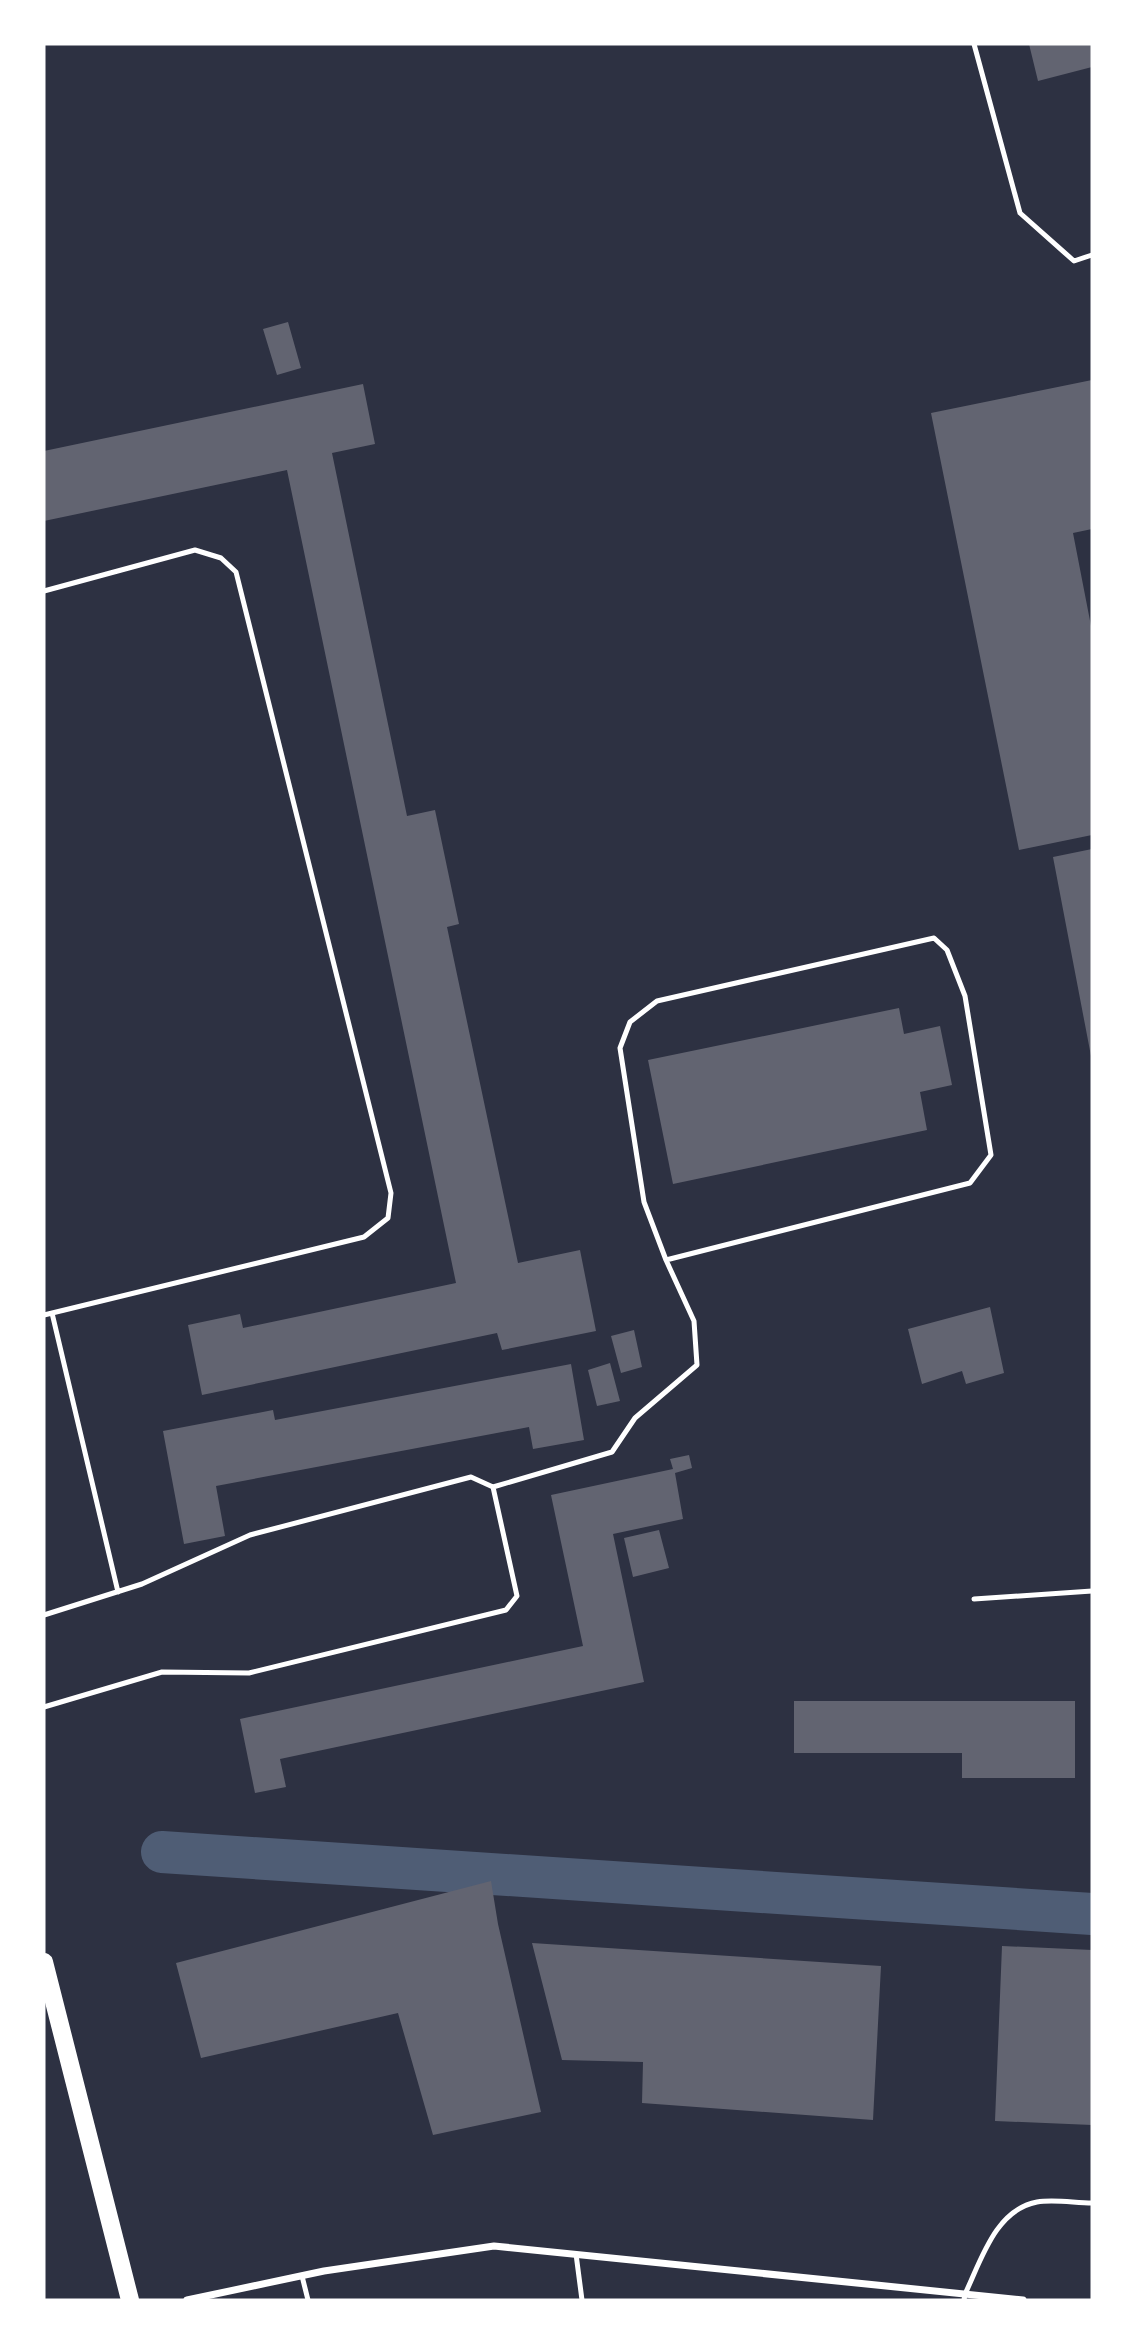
<svg xmlns="http://www.w3.org/2000/svg" width="1136" height="2344" font-family="Quicksand,sans-serif">
	<rect width="100%" height="100%" fill="#2d3142"/>
	<g fill="none" stroke-linecap="round" stroke-linejoin="round">
		<!-- canal -->
		<path stroke="#4f5d75" stroke-width="42" d="M162 1852 1092 1914"/>
	</g>
	<!-- building -->
	<path fill="#626471" d="M1029 44H1092V67L1038 81Z
		M288 322 301 368 277 375 263 329Z
		M1092 380V529L1073 533 1092 631V835L1019 850 931 413Z
		M363 384 375 444 332 453 407 816 435 810 459 924 447 927 518 1263 580 1250 596 1331 502 1350 497 1333 202 1395 188 1325 240 1314 243 1328 456 1283 287 470 44 521V451Z
		M1092 849V1056H1091L1053 857Z
		M899 1008 904 1034 940 1026 952 1085 920 1092 927 1130 673 1184 648 1060Z
		M990 1307 1004 1373 966 1384 962 1371 922 1384 908 1329Z
		M634 1330 642 1367 621 1373 611 1336Z
		M610 1363 620 1401 597 1406 588 1370Z
		M571 1364 584 1440 533 1449 529 1427 216 1486 225 1536 184 1544 163 1431 273 1410 275 1420Z
		M689 1455 692 1468 675 1473 683 1519 613 1534 644 1682 280 1759 286 1787 255 1793 240 1719 583 1646 551 1495 673 1469 670 1459Z
		M659 1530 669 1568 633 1577 624 1538Z
		M794 1701H1075V1778H962V1753H794Z
		M491 1881 498 1924 541 2112 433 2135 398 2013 201 2058 176 1963Z
		M532 1943 881 1966 873 2120 642 2103 643 2062 562 2060Z
		M1002 1946 1092 1950V2125L995 2121Z"/>
	<g fill="none" stroke-linecap="round" stroke-linejoin="round">
		<!-- service -->
		<path stroke="#fff" stroke-width="5" d="M974 44 1020 213 1074 261 1092 255
			M44 591 195 550 221 558 236 572 391 1193 388 1218 364 1237 44 1315
			M52 1313 118 1592
			M493 1487 612 1452 635 1418 697 1365 694 1321 666 1260 644 1202 620 1048 630 1022 657 1001 934 938 947 950 965 996 991 1155 970 1183 666 1260
			M974 1599 1092 1591
			M44 1615 142 1584 250 1535 471 1477 493 1487 517 1596 506 1610 249 1673 162 1672 44 1707
			M576 2254 582 2300
			M302 2276 308 2300
			M964 2300 965 2294C981 2261 995 2210 1037 2202 1054 2199 1075 2203 1092 2203"/>
		<!-- minor -->
		<path stroke="#fff" stroke-width="7" d="M187 2300 324 2271 494 2246 1023 2300"/>
		<!-- primary -->
		<path stroke="#fff" stroke-width="18" d="M44 1962 130 2300"/>
	</g>
	<!-- border -->
	<rect width="1136" height="2344" fill="none" stroke="#ffffff" stroke-width="91"/>
</svg>
